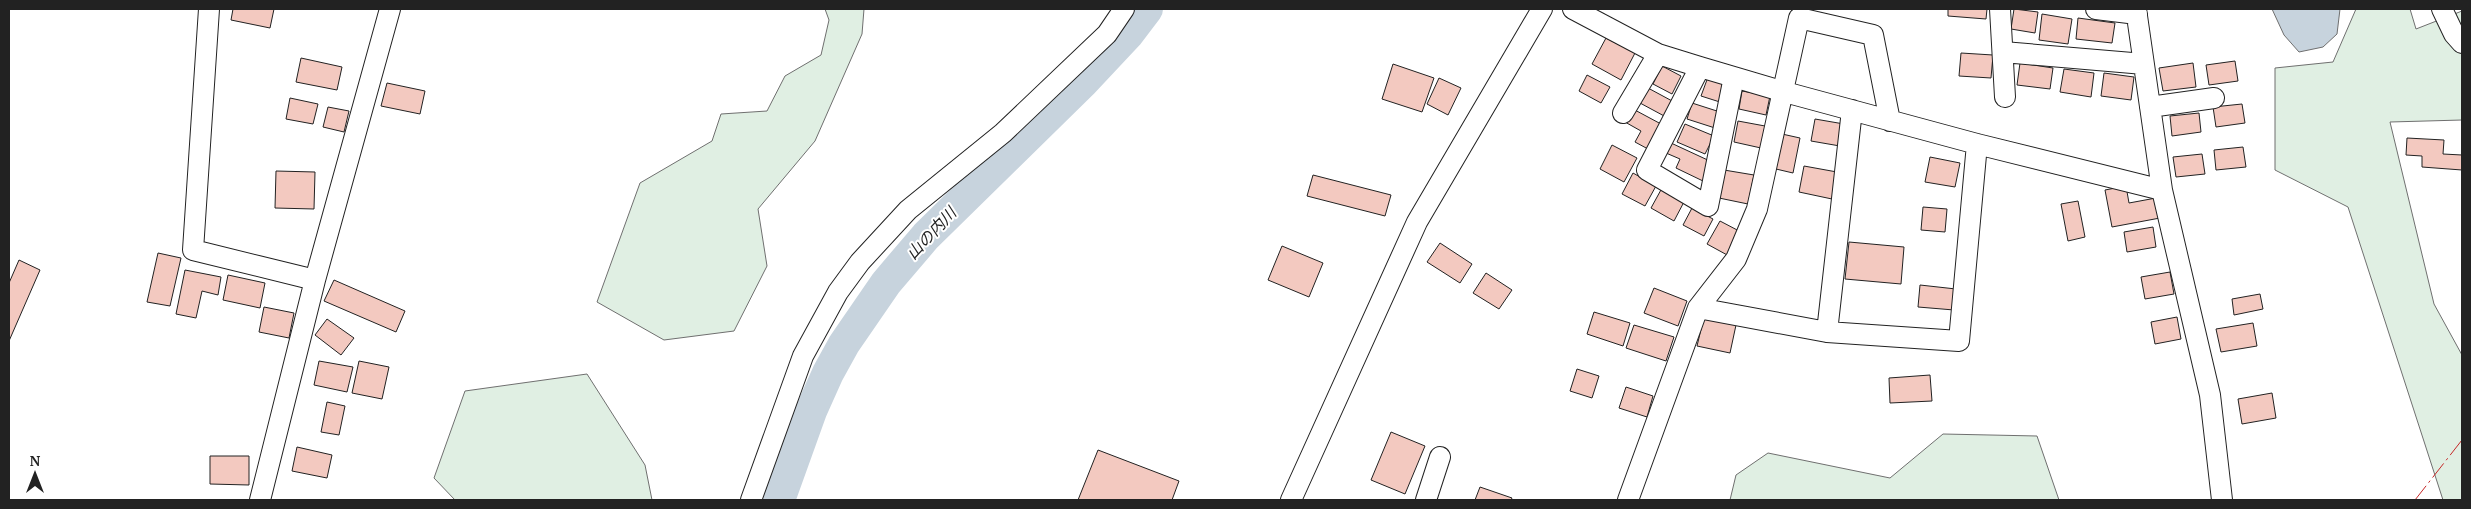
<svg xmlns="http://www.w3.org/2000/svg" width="2471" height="509" font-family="'PT Serif','Noto Sans JP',serif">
	<rect width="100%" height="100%" fill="#fff"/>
	<!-- green -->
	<path fill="#e0efe3" stroke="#6f6f6f" d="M825 9H864L862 34 815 141 758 209 767 266 734 331 664 340 597 302 640 183 712 141 721 114 767 111 785 76 821 55 829 20Z
		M2356 9H2410L2416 29 2462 11V120L2390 122 2434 304 2462 355V500H2443L2348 207 2275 170V68L2333 62Z
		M587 374 645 465 652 500H455L434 478 465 391Z
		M1943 434 2037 436 2059 500H1730L1736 475 1768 453 1890 478Z"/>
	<!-- water -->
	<path fill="#c7d3dd" stroke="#6f6f6f" d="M2272 9H2340L2337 34 2323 47 2299 52 2284 35Z"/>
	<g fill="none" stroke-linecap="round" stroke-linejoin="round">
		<!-- river -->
		<path stroke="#c7d3dd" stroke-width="32" d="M779 500 811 411 828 373 844 344 886 283 926 236 1083 82 1128 34 1147 9"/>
	</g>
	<!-- building -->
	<path fill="#f3c9c0" stroke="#222" d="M233 9H274L270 28 231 20Z
		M1948 9H1987L1986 19 1948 16Z
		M2014 9 2038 12 2035 33 2011 29Z
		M2042 14 2072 19 2068 44 2039 40Z
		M2078 18 2115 23 2112 43 2076 39Z
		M1606 38 1635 53 1621 80 1592 64Z
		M1961 53 1993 55 1991 78 1959 76Z
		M301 58 342 67 337 90 296 82Z
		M2235 61 2238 81 2209 85 2206 65Z
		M2020 63 2053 68 2050 89 2017 85Z
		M2193 63 2196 87 2163 91 2159 68Z
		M1393 64 1434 78 1422 112 1382 99Z
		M1662 66 1681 76 1672 94 1653 84Z
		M2064 69 2094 73 2091 97 2060 92Z
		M2104 73 2134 77 2131 100 2101 96Z
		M1587 75 1610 87 1601 103 1579 91Z
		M1708 77 1729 84 1723 103 1701 96Z
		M1439 78 1461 88 1448 115 1427 104Z
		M387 83 425 91 420 114 381 106Z
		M1648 88 1674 102 1666 117 1640 103Z
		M1742 91 1770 96 1766 115 1739 109Z
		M290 98 318 104 313 124 286 119Z
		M1692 103 1720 112 1715 128 1687 119Z
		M2242 104 2245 123 2216 127 2213 107Z
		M328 107 349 111 344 132 323 127Z
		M1633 109 1661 124 1648 149 1635 142 1641 131 1625 122Z
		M2199 113 2201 132 2172 136 2170 116Z
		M1815 119 1844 124 1840 146 1811 141Z
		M1738 121 1765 126 1761 148 1734 142Z
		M1685 124 1714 136 1705 154 1677 142Z
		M1782 134 1800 138 1793 173 1776 169Z
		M2407 138 2444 140 2443 154 2462 155V170L2422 167V156L2406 155Z
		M1671 143 1712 162 1703 181 1676 168 1680 159 1666 153Z
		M1612 145 1637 158 1624 182 1600 169Z
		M2243 147 2246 167 2216 170 2214 150Z
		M2202 154 2205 174 2176 177 2173 157Z
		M1930 157 1960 163 1955 187 1925 182Z
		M1804 166 1837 172 1832 199 1799 192Z
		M1724 170 1754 175 1748 204 1719 198Z
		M276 171 315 172 314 209 275 208Z
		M1633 173 1656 186 1645 206 1622 194Z
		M1313 175 1391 195 1385 216 1307 196Z
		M2126 186 2129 203 2156 198 2160 218 2112 227 2105 190Z
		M1662 188 1685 200 1674 221 1651 208Z
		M2078 201 2085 237 2068 241 2061 204Z
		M1923 207 1947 209 1945 232 1921 230Z
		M1692 208 1713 219 1704 236 1683 225Z
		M1720 221 1741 232 1729 256 1707 244Z
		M2153 227 2156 247 2127 252 2124 232Z
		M1849 242 1904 247 1901 284 1845 279Z
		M1440 243 1472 264 1460 283 1427 262Z
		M1282 246 1323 263 1309 297 1268 280Z
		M158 253 181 258 170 306 147 302Z
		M19 260 40 270 9 341V283Z
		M185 270 221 277 218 295 202 291 196 318 176 314Z
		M2170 272 2174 294 2145 299 2141 277Z
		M1486 273 1512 290 1499 309 1473 293Z
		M228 275 265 283 260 308 223 300Z
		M334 280 405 311 396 332 324 301Z
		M1920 285 1956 289 1954 310 1918 307Z
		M1654 288 1687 301 1678 326 1644 313Z
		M2260 294 2263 309 2234 315 2232 299Z
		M264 307 294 313 289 338 259 332Z
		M1594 312 1630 323 1623 346 1587 334Z
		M1704 317 1736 325 1730 353 1697 346Z
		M2177 317 2181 339 2155 344 2151 322Z
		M327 319 354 338 341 355 315 335Z
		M2253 323 2257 346 2221 352 2216 329Z
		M1634 325 1674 337 1666 361 1626 348Z
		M319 361 353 367 347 392 314 385Z
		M359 361 389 367 382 399 352 393Z
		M1577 369 1599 376 1592 398 1570 391Z
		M1930 375 1932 401 1890 403 1889 378Z
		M1626 387 1653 396 1647 417 1619 408Z
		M2272 393 2276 418 2242 424 2238 399Z
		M327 402 345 406 339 435 321 432Z
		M1391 432 1425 446 1405 494 1371 480Z
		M297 447 332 455 327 478 292 471Z
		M1098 450 1179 481 1172 500H1078Z
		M210 456H249V485L210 484Z
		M1480 487 1512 498 1511 500H1475Z"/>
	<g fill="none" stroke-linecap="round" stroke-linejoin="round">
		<defs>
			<path id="minor" d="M209 9 193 250 315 280
				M1573 9 1658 54 1700 67 1781 91 1977 144 2162 190
				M2000 9 2005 97
				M2096 9 2137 14
				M2136 9 2162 190 2210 395 2222 500
				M2442 9 2454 34 2462 43
				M2003 52 2144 64
				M1700 67 1647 170 1708 206 1734 77
				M2150 107 2214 98
				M1623 113 1658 54
				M1698 308 1827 332 1959 341 1977 144
				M1827 332 1852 110
				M260 500 315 280 390 9
				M751 500 803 356 838 292 860 262 908 210 1003 133 1107 34 1124 9
				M1291 500 1417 222 1542 9
				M1426 500 1440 457
				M1628 500 1698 308 1736 259 1757 209 1799 18 1873 35 1890 121"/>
		</defs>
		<!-- minor casing -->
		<use href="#minor" stroke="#222" stroke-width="22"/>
		<!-- minor -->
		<use href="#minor" stroke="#fff" stroke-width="20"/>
		<!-- power -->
		<path stroke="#c62828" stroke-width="1" stroke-dasharray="18 4 2.5 4" stroke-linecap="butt" d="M2415 500 2462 440"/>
	</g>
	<g text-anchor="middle" stroke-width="4" stroke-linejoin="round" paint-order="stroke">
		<!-- water labels -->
		<g font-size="16" font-style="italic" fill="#222" stroke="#fff">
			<text transform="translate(931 233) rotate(-47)" y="6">山の内川</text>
		</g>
	</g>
	<!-- border -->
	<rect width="2471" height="509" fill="none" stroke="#222222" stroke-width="20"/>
	<!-- north arrow -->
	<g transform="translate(35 474)" stroke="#ffffff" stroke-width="4" paint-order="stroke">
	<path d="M0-4L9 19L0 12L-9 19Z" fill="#222222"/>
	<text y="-8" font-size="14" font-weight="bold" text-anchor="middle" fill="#222222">N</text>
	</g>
</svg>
